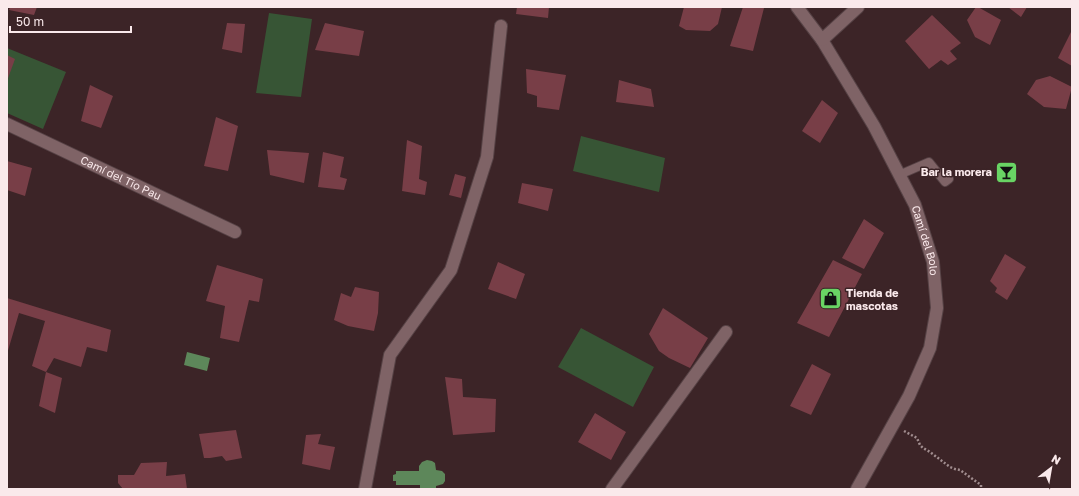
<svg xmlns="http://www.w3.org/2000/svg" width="1079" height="496" font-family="'Golos Text',sans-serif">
	<rect width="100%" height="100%" fill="#3c2427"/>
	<!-- green -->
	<path fill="#375535" d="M269 13 312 19 301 97 256 93Z
		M7 48 66 72 43 129 7 113Z
		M581 136 665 158 659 192 573 171Z
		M581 328 654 367 633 407 558 367Z"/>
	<!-- water -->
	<path fill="#5d875a" d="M187 352 210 358 207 371 184 365Z
		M427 460 432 461 435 463 436 470 442 471 445 474V481L443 484 436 486V489H420V485H396V481H393V475L396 474V471H419V466L422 462Z"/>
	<!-- building -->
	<path fill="#783e47" d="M10 7H37L34 15 9 10Z
		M517 7H549L548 18 516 14Z
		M684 7H722L718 24 710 31 686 30 679 26Z
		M743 7H759L764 8 753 51 730 46Z
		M976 7H978L1001 20 990 45 975 37 967 20Z
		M1008 7H1027L1021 17Z
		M932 15 961 43 950 51 957 59 948 65 941 60 929 69 905 41Z
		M227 23 245 24 242 53 222 49Z
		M325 23 364 31 359 56 315 50Z
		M1072 30V66L1058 58Z
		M7 55 15 59 7 81Z
		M526 69 566 75 559 110 537 107V96L527 93Z
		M1050 76 1072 87 1066 109 1044 107 1027 94 1036 80Z
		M619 80 651 89 654 107 616 102Z
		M90 85 113 96 101 128 81 121Z
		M822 100 838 113 820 143 802 131Z
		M216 117 238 126 228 171 204 166Z
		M407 140 422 146 419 179 427 182 425 195 402 191Z
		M267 150 309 153 304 183 270 175Z
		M323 152 344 157 340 177 347 179 344 190 318 187Z
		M7 161 32 168 25 196 7 190Z
		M455 174 466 177 461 198 449 195Z
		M522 183 553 189 548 211 518 203Z
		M864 219 884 233 864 269 842 258Z
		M1005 254 1026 267 1007 300 995 292 997 288 990 281Z
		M833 260 862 274 829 337 797 323Z
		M498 262 525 274 516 299 488 289Z
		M217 265 263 279 259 302 249 300 239 342 220 338 225 306 206 301Z
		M355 287 379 292 378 313 374 331 348 326 334 320 341 293 351 297Z
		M7 298 111 330 107 352 87 347 81 367 54 358 46 372 32 366 45 321 19 313 7 354Z
		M663 308 708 338 690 368 669 358 659 351 649 334Z
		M812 364 831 374 811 415 790 406Z
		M46 372 62 378 55 413 39 406Z
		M445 377 462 379 463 397 496 399 495 432 453 435Z
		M595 413 626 432 611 460 578 442Z
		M236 430 242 458 226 461 222 456 210 458H204L199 434Z
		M321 434 318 444 335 447 330 470 302 464 306 435Z
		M167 462 166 476 185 474 187 489H123L118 483V475H134L141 463Z"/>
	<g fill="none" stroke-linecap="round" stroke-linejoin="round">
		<defs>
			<path id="lane" d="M899 175 929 162 945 182 949 179"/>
			<g id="street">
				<path id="s1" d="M797 7 822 40 874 126 915 205 933 262 937 308 930 348 909 396 857 489"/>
				<path d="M822 40 858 7"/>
				<path id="s2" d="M7 124 235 232"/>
				<path d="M365 489 390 355 451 270 487 157 501 26"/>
				<path d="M612 489 726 332"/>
			</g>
		</defs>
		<!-- lane casing -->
		<use href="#lane" stroke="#564245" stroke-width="10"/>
		<!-- street casing -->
		<use href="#street" stroke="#564245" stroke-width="14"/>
		<!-- path -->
		<path stroke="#a18d8f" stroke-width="2.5" stroke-dasharray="2 2" stroke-linecap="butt" d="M904 431 917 438 920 445 923 448 930 452 950 467 955 469 960 470 981 485V489"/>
		<!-- lane -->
		<use href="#lane" stroke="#7f6366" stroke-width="8"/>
		<!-- street -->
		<use href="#street" stroke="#7f6366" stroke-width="12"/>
	</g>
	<!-- icons -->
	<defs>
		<symbol id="bar-square" viewBox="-11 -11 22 22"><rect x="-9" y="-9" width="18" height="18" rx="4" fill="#69d464" stroke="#3c2427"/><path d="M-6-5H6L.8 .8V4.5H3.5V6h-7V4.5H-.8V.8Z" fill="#111"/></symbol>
		<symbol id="shop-square" viewBox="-11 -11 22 22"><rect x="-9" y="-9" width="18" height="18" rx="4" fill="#69d464" stroke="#3c2427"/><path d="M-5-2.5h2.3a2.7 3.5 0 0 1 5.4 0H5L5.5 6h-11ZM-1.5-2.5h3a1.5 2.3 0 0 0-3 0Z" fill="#111"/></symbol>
	</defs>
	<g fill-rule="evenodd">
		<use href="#bar-square" x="994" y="160" width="25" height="25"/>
		<use href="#shop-square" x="818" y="286" width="25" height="25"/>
	</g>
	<g text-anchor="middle" stroke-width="3" stroke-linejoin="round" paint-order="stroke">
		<!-- poi labels -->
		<g font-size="11" font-weight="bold" fill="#fae9eb" stroke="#3c2427" text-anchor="end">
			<text x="992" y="176">Bar la morera</text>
			<text x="846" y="297" text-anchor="start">Tienda de<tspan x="846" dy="13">mascotas</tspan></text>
		</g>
		<!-- street labels -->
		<g font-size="11" fill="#fae9eb" stroke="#3c2427">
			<text dy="4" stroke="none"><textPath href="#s2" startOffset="126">Camí del Tio Pau</textPath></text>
			<text dy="4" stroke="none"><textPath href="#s1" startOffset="268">Camí del Bolo</textPath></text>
		</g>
	</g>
	<!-- border -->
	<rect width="1079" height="496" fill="none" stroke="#fae9eb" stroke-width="16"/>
	<!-- north arrow -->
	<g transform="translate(1051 468) rotate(31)" stroke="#3c2427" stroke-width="3" paint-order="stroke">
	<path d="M0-3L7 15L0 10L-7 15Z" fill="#fae9eb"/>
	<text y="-6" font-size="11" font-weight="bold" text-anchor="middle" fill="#fae9eb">N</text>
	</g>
	<!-- scale -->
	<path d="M10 26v6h121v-6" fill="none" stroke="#fae9eb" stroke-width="2"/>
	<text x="16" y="26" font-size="12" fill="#fae9eb" stroke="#3c2427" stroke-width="3" paint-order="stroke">50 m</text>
</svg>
